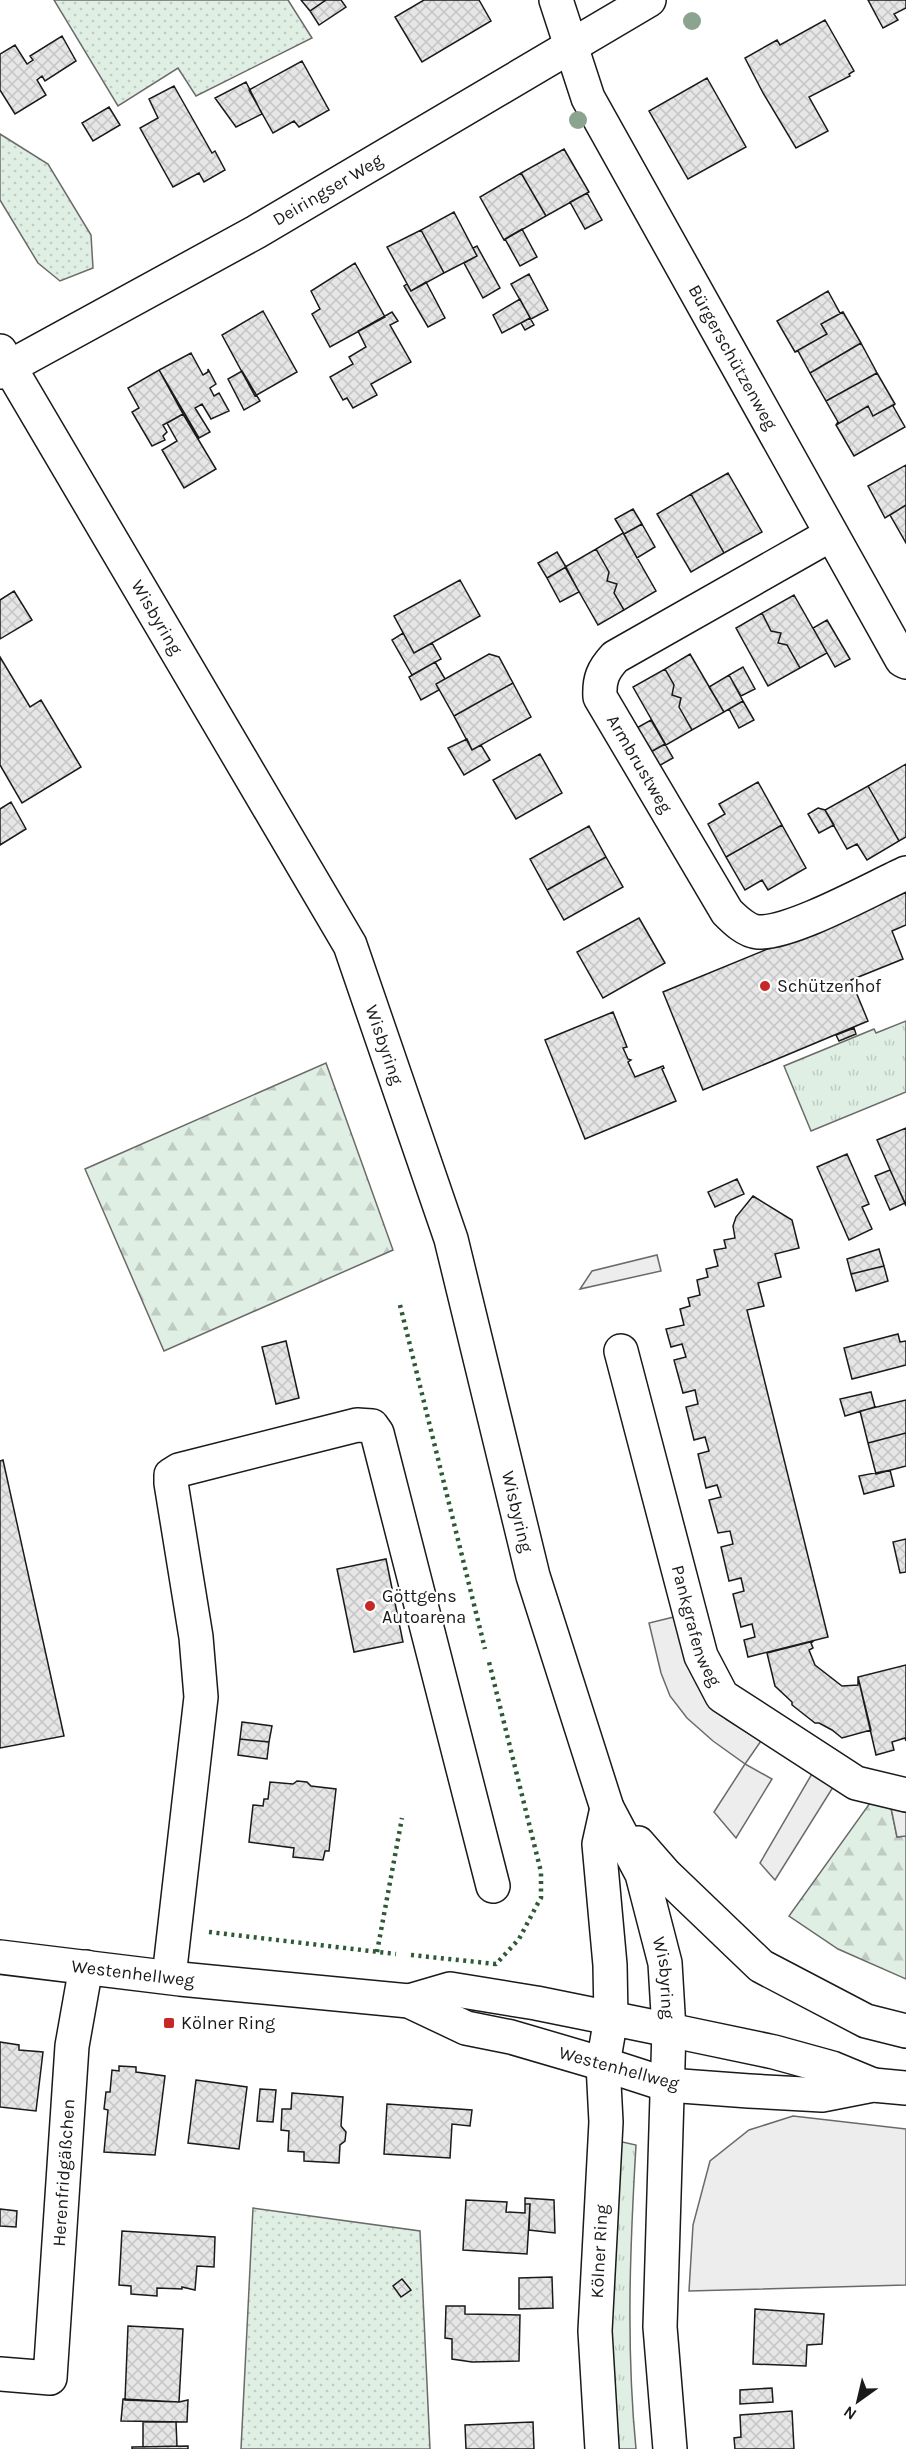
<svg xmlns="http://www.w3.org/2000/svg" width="906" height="2449" font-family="Karla,sans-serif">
	<defs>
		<pattern id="grass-tufts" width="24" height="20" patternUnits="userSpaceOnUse" patternTransform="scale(1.5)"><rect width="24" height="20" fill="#e0efe3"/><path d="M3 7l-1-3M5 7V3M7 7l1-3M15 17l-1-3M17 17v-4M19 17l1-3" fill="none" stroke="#c0ccc2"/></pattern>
		<pattern id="forest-firs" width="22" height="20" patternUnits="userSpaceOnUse" patternTransform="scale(1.5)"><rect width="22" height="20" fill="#e0efe3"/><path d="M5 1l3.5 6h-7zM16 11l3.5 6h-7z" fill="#c0ccc2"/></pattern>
		<pattern id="park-dots" width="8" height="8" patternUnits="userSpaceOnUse" patternTransform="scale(1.5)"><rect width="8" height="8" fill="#e0efe3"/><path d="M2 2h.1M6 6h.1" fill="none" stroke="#c0ccc2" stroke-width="1.8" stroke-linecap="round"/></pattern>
		<pattern id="building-cross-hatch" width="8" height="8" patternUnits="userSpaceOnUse" patternTransform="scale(1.5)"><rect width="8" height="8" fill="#e6e6e6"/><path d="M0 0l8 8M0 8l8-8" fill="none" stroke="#c5c5c5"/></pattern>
	</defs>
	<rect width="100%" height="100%" fill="#fff"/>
	<!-- grass -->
	<path fill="url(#grass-tufts)" stroke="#6a6a6a" stroke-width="1.5" d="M906 1021V1092L811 1131 784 1066 874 1029 876 1033Z
		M618 2141 636 2145C630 2247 626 2347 636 2449H614L611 2338Z"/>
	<!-- forest -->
	<path fill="url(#forest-firs)" stroke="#6a6a6a" stroke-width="1.5" d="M326 1063 393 1250 164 1351 85 1169Z
		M870 1803 891 1808 897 1837 906 1836V1979L838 1949 789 1916Z"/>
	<!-- park -->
	<path fill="url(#park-dots)" stroke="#6a6a6a" stroke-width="1.5" d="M54 0H288L312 38 196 96 178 68 118 106Z
		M0 134 48 164 91 235 93 268 60 281 38 263 0 200Z
		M253 2208 420 2231 430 2449H241Z"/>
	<!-- parking -->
	<path fill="#ededed" stroke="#6a6a6a" stroke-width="1.5" d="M657 1255 661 1271 580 1289 592 1271Z
		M678 1616 696 1683 708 1703 727 1720 761 1741 745 1764 772 1779 736 1838 714 1812 745 1764 713 1741 687 1718 670 1696 661 1673 649 1623Z
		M813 1772 835 1784 775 1880 760 1863Z
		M891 1808 906 1810V1836L897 1837Z
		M793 2116 906 2129V2285L689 2291 693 2225 710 2161 749 2130Z"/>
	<!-- building -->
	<path fill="url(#building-cross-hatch)" stroke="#1a1a1a" stroke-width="1.5" d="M301 0H326L310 11Z
		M326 0H341L346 7 319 25 310 11Z
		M424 0H479L491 21 422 62 395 17Z
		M868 0H906V8L894 14 898 20 883 28Z
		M825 20 854 71 849 74 850 76 809 97 828 131 796 148 763 93 745 58 777 40 780 45Z
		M62 36 76 61 45 81 42 76 37 80 46 95 15 114 0 90V54L15 45 27 64 33 60 30 56Z
		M302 61 329 110 299 127 294 121 273 133 249 90Z
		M707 78 746 147 688 179 649 111Z
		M246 82 262 114 236 127 215 98Z
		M174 86 212 153 215 151 225 170 204 182 199 173 173 187 140 128 158 118 149 99Z
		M109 107 120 125 93 141 82 123Z
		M564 149 589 192 546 216 521 173Z
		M521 173 546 216 504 240 480 197Z
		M587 193 602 220 585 229 570 202Z
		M454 212 477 256 444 273 421 230Z
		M522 229 537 257 520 266 505 239Z
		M421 230 444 273 411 291 387 247Z
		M477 246 500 288 483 298 464 263 477 256 473 248Z
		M355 263 385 317 330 347 312 314 320 309 311 291Z
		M529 274 548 310 531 319 511 284Z
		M426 282 445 318 428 327 404 286 407 284 411 291Z
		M828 291 840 313 843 312 821 324 827 334 795 352 777 321Z
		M520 299 530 318 502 333 493 315Z
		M263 311 297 372 255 396 222 335Z
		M392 312 398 321 390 325 411 362 371 384 377 395 353 408 347 398 343 400 330 377 353 364 349 357 366 347 358 331Z
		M843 312 861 343 810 373 798 351 795 352 827 334 821 324Z
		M530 318 534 325 525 330 521 323Z
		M861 343 877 373 826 401 810 373Z
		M191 353 203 375 208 372V369L216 384 210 388 214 396 219 393 229 411 211 419 202 404 195 408 210 432 199 438 159 370Z
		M159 370 183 414 163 425 167 432 163 436 165 440 152 446 132 412 139 408 128 388Z
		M242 371 260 401 244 410 228 379Z
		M877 373 895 404 873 416 868 406 836 425 838 422 826 401Z
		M895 404 893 406 905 427 854 456 836 425 868 406 873 416Z
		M183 414 216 469 184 488 162 450 177 441 167 423Z
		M906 465V505L885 518 868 486Z
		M728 473 762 532 724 553 691 494Z
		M691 494 724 553 691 572 657 514Z
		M906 505V543L890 515Z
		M633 509 642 524 624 534 615 519Z
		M642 524 655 547 637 558 624 534Z
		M623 533 656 591 624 610 614 593 617 584 607 581 609 572 596 549Z
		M596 549 609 572 607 581 617 584 614 593 624 610 598 625 565 567Z
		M557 552 566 567 547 578 538 563Z
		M566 567 579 592 560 602 547 578Z
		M460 580 480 616 414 653 394 616Z
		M14 591 32 620 0 639V600Z
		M794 595 827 653 800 668 787 645 778 643 781 633 771 631 762 613Z
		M762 613 771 631 781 633 778 643 787 645 800 668 768 686 736 628Z
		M827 620 850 659 835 667 813 628Z
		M403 633 414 653 432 643 441 659 412 675 392 640Z
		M489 654 499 657 513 683 454 716 436 684Z
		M690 654 724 712 692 730 679 707 681 698 672 695 674 685 665 669Z
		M0 657 30 707 41 700 81 767 22 803 0 765Z
		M435 662 445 679 436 684 439 690 421 700 409 677Z
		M743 667 755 689 741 696 729 675Z
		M665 669 674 685 672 695 681 698 679 707 692 730 666 745 633 687Z
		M729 675 743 701 724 712 709 687Z
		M513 683 531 717 472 750 454 716Z
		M743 701 754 720 739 728 729 709Z
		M651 720 665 744 647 754 633 730Z
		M467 739 472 750 481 745 490 760 464 775 448 748Z
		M665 744 673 758 655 768 647 754Z
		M540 754 562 793 516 819 493 780Z
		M906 764V837L899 841 868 786Z
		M758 782 782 825 726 857 708 824 725 814 719 804Z
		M868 786 899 841 867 860 857 844 847 849 825 810Z
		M11 802 26 829 0 845V809Z
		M818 808 825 810 834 825 819 833 808 814Z
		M782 825 806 868 768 890 762 880 745 890 726 857Z
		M589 826 606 857 547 890 530 859Z
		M606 857 623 887 564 920 547 890Z
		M906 892V925L892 931 903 959 851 980 868 1021 703 1090 663 992Z
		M639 918 665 963 603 998 577 952Z
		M613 1012 627 1047 623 1048 628 1059 631 1060 628 1062 635 1077 663 1066 664 1068 662 1069 676 1101 585 1139 545 1040Z
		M854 1028 856 1034 839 1041 836 1035Z
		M906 1128V1206L877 1140Z
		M847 1154 869 1204 862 1207 872 1229 849 1240 817 1167Z
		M890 1170 905 1203 890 1210 875 1176Z
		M737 1179 744 1194 715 1207 708 1192Z
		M753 1196 792 1220 799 1248 775 1254 781 1277 758 1283 764 1306 747 1310 828 1637 748 1657 744 1640 755 1637 752 1624 741 1627 733 1594 744 1591 741 1578 729 1581 721 1547 733 1544 730 1531 718 1533 709 1500 721 1497 717 1485 706 1488 698 1454 709 1451 705 1437 694 1440 686 1407 698 1404 695 1390 683 1393 674 1360 686 1357 682 1344 671 1347 666 1329 684 1325 680 1309 690 1306 688 1298 700 1295 697 1280 708 1277 706 1269 718 1266 714 1250 726 1248 724 1240 735 1238 733 1226 736 1217Z
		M879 1249 884 1266 851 1274 847 1259Z
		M884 1266 888 1281 856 1291 851 1274Z
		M898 1334 900 1342 906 1341V1365L852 1379 844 1348Z
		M286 1341 299 1398 276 1404 262 1347Z
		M871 1392 875 1407 845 1416 840 1399Z
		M906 1400V1433L868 1443 860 1411Z
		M906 1433V1466L876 1474 868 1443Z
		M3 1460 64 1736 0 1748V1461Z
		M890 1470 894 1486 864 1494 859 1476Z
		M906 1539V1572L900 1573 893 1542Z
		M386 1559 403 1642 354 1652 337 1569Z
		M814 1641 811 1643 813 1648 809 1650 815 1665 842 1686 858 1685V1677L871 1730 842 1738 832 1730 819 1723H815L792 1705V1702L775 1686 767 1653Z
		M906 1665V1741L905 1738 892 1742 894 1750 876 1755 858 1677Z
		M242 1722 272 1726 269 1742 240 1739Z
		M240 1739 269 1742 267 1759 238 1755Z
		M297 1781 307 1782 311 1786 336 1789 329 1851H325L323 1860 293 1857 294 1848 249 1842 253 1805 263 1806 264 1799H268L270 1782 293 1784Z
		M0 2042 19 2045V2050L43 2052 36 2111 0 2107Z
		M119 2066 136 2067V2072L165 2076 155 2155 104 2152 108 2110 104 2109 106 2092H110L112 2070 119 2071Z
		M196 2080 247 2087 239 2149 188 2143Z
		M260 2089 276 2090 273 2122 257 2121Z
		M292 2093 343 2097 341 2126 346 2132 345 2141 340 2145 339 2163 304 2161V2152L288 2151 289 2131 281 2130 282 2109H291Z
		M387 2104 472 2110 470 2126 452 2124 450 2158 384 2154Z
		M525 2198 554 2200 555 2233 529 2230 530 2204H525Z
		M466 2200 507 2202 506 2212 525 2213V2204H530L527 2254 463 2250Z
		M0 2209 17 2211 16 2227 0 2226Z
		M122 2231 215 2237 214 2267 197 2266 195 2290 182 2287V2289L157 2288V2296L131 2294V2286L119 2285Z
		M552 2277 553 2308 519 2309V2278Z
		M402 2279 411 2290 401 2297 393 2286Z
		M446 2306H465V2314L520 2315 519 2361 472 2362 452 2359V2339L445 2338Z
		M755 2309 824 2314 822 2344 807 2345 806 2366 753 2364Z
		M128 2326 183 2329 179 2402 125 2400Z
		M772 2388 773 2402 740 2404V2390Z
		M123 2399 179 2402 188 2400 187 2422 121 2421Z
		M792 2411 794 2449H735L734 2438 741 2437 740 2415Z
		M143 2422H176L177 2446 143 2447Z
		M533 2422 534 2449H466L465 2425Z
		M188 2446V2449H132V2447Z"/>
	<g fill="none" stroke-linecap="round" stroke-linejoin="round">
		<defs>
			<g id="minor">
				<path id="s1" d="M556 0 588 98 902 660 906 662"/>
				<path id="s2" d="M0 372 256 232 649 0"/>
				<path id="s3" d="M830 535 615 657C603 670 599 679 600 697L727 912C735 920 746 931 758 932 791 934 873 888 906 873"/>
				<path id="s4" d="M621 1351 701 1656 722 1696 856 1783 906 1795"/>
				<path id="s5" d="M0 1957 180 1979 409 2001 466 2028 511 2037 603 2064"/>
				<path d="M169 1977 201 1697 196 1637 171 1483V1475L179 1470 357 1425 372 1426 377 1433 493 1886"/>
				<path d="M409 2001 450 1989 536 2003 669 2030"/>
				<path id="s6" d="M0 2374 50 2378 72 2046 86 1967"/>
			</g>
			<g id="major">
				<path id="s7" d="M0 351 350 945 451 1239 533 1576 607 1808 642 1874 665 1963 669 2030 660 2327 670 2449"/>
				<path d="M638 1843 666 1875 761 1966 866 2021 906 2031"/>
				<path d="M669 2030 774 2052 832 2068 873 2085"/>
				<path d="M603 2064 668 2085 749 2091 822 2095 873 2085 906 2088"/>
				<path id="s8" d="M602 2449 595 2331 606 2122 603 2064 611 2018 610 1965 599 1844 607 1808"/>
			</g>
		</defs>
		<!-- minor casing -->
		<use href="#minor" stroke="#1a1a1a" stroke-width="36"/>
		<!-- major casing -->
		<use href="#major" stroke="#1a1a1a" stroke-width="36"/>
		<!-- minor -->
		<use href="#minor" stroke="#fff" stroke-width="33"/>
		<!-- major -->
		<use href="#major" stroke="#fff" stroke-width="33"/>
		<!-- hedge -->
		<path stroke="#2b5a34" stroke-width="4.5" stroke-dasharray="3 4.5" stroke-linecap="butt" d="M400 1305 485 1649
			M209 1932 396 1954
			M377 1952 402 1818
			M411 1955 496 1964 519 1939 538 1903 541 1898V1872L488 1658"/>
	</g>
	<!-- trees -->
	<g fill="#8aa48f">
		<circle cx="692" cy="21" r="9"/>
		<circle cx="578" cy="120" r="9"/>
	</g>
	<!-- markers -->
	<g fill="#c62828" stroke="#fff" stroke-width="2">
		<circle cx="765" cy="986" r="6"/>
		<circle cx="370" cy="1606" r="6"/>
		<rect x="163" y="2017" width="12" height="12" rx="3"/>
	</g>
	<g text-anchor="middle" stroke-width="4.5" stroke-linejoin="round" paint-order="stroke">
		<!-- street labels -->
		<g font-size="18" fill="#1a1a1a" stroke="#fff">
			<text dy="6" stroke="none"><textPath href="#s2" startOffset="375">Deiringser Weg</textPath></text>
			<text dy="6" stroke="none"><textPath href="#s1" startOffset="400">Bürgerschützenweg</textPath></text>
			<text dy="6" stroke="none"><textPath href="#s7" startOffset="309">Wisbyring</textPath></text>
			<text dy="6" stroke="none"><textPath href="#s3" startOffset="369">Armbrustweg</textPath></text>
			<text dy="6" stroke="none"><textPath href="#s7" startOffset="795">Wisbyring</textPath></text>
			<text dy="6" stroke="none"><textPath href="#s7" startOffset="1281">Wisbyring</textPath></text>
			<text dy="6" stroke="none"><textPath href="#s4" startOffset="285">Pankgrafenweg</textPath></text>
			<text dy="6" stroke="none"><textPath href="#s5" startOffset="134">Westenhellweg</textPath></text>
			<text dy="6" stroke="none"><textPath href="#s7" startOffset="1772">Wisbyring</textPath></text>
			<text transform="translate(619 2068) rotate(15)" y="6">Westenhellweg</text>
			<text dy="6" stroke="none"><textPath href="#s6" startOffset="256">Herenfridgäßchen</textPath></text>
			<text dy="6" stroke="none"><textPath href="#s8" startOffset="198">Kölner Ring</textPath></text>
		</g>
		<!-- poi labels -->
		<g font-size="18" fill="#1a1a1a" stroke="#fff" text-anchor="start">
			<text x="777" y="992">Schützenhof</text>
			<text x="382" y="1602">Göttgens<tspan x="382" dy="21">Autoarena</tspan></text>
			<text x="181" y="2029">Kölner Ring</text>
		</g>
	</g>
	<!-- north arrow -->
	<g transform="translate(858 2401) rotate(214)" stroke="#ffffff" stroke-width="4.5" paint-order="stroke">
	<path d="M0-4.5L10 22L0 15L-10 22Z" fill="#1a1a1a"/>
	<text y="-9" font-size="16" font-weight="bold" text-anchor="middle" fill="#1a1a1a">N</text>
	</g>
</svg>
